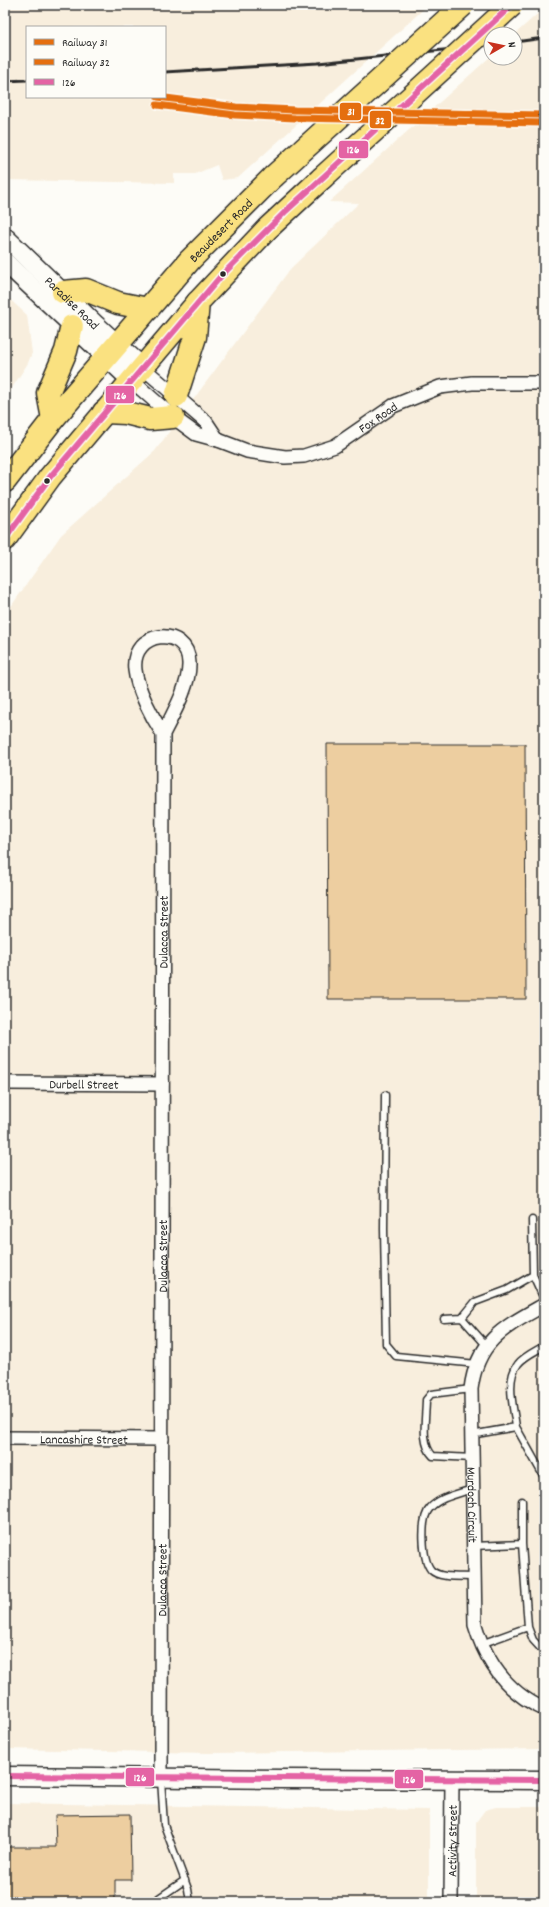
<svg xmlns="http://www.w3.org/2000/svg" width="549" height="1907" font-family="Dekko,sans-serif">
	<rect width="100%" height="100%" fill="#fdfcf7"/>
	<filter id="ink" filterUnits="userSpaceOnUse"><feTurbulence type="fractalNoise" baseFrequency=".025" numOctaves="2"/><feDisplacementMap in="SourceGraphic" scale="8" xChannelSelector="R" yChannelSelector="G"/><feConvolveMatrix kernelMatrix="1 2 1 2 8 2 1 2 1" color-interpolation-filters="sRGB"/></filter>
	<g filter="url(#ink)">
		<!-- built -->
		<path fill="#f8eedd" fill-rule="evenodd" d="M5 5H428L238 178 222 180 217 165 195 174H174V183L5 180ZM27 27H165V97H27Z
			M544 8V1749L209 1753 5 1749V615L61 535 155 451 291 268 359 203 329 202 491 56V58H515V34Z
			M5 295 27 315 32 353 28 363 5 399Z
			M5 1803 429 1810V1902H5Z
			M496 1807H544V1902H476V1822L485 1810Z"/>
		<!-- building -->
		<path fill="#edcea0" stroke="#2b2b2b" d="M327 744H525L526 999H328Z
			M130 1814 131 1880H115V1902H5V1847H56L55 1815Z"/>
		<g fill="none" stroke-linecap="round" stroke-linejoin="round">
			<defs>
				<path id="lane" d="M385 1095 384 1229 386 1344 396 1356 477 1364
					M532 1220 533 1275 544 1299
					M462 1318 486 1345
					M444 1319 462 1318 475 1302 507 1290 533 1275
					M471 1389 431 1394 426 1400C426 1417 420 1443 433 1456L472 1458
					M516 1427 544 1477
					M471 1435 516 1427C514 1409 505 1380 518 1364 524 1356 536 1351 544 1346
					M472 1489C458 1494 440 1497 430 1508 420 1518 422 1559 431 1570 440 1579 462 1576 473 1577
					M522 1501V1544L528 1627 533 1640 544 1652
					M473 1546 522 1544
					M481 1644 528 1627
					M161 1779 164 1825 188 1889 190 1902
					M153 1902 185 1880"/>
				<g id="street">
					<path d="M142 367 206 422 218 440"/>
					<path id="s1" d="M131 380 173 417 196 434 218 440 247 451 285 457 304 456 335 446 393 406 440 387 472 383H544"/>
					<path id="s2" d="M5 1083 162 1084"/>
					<path id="s3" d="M544 1305C505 1327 477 1340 471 1389L475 1625C486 1662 508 1693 544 1709"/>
					<path id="s4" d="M5 1438 162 1439"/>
					<path id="s5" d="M161 1777 163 734C173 714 190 685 189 663 188 624 130 630 135 670 137 689 152 717 163 734"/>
					<path id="s6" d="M451 1902 452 1779"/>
				</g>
				<g id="secondary">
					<path id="s7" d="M5 237 96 325 142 367"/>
					<path d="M5 262 131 380"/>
					<path d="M5 1776 283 1779 544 1780"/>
				</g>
				<g id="highway">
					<path d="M63 292 86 290 118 303 148 309"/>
					<path d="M176 396 195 337 198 302"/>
					<path d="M104 412 126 413 150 419 173 417"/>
					<path d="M53 419 48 393 66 351 72 326"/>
					<path id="s8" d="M5 481 53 419 190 260 273 177"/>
					<path d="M5 539 50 477 198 302 267 229 322 178"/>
				</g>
			</defs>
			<!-- lane casing -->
			<use href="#lane" stroke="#2b2b2b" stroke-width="9"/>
			<!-- street casing -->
			<use href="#street" stroke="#2b2b2b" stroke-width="16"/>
			<!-- secondary casing -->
			<use href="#secondary" stroke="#2b2b2b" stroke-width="21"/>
			<!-- highway casing -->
			<use href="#highway" stroke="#2b2b2b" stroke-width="25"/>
			<!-- lane -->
			<use href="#lane" stroke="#fdfcf7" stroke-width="6"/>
			<!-- street -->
			<use href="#street" stroke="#fdfcf7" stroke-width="13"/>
			<!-- secondary -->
			<use href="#secondary" stroke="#fdfcf7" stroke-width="18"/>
			<!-- highway -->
			<use href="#highway" stroke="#fae180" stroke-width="22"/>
			<!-- rail -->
			<path stroke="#2b2b2b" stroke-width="3" d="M515 42 544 38
				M165 72 318 63 491 45
				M5 81 27 80"/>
			<defs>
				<path id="highway-bridge" d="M273 177 463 5
					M322 178 512 5"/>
			</defs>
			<!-- highway-bridge casing -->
			<use href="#highway-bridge" stroke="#2b2b2b" stroke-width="25" stroke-linecap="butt"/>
			<!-- highway-bridge -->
			<use href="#highway-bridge" stroke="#fae180" stroke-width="22"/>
			<defs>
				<path id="bus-1" d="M5 539 50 477 221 276 286 211 512 5
					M5 1776 544 1780"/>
			</defs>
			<!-- bus-1 casing -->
			<use href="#bus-1" stroke="#fdfcf7" stroke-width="9"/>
			<!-- bus-1 -->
			<use href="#bus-1" stroke="#e463a4" stroke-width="6"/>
			<defs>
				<path id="rail-1" d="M158 97 236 107 295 110 544 115"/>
				<path id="rail-2" d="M157 105 235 115 295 118 544 123"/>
			</defs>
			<!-- rail-1 casing -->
			<use href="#rail-1" stroke="#fdfcf7" stroke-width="10"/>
			<!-- rail-2 casing -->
			<use href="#rail-2" stroke="#fdfcf7" stroke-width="10"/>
			<!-- rail-1 -->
			<use href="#rail-1" stroke="#e56e0f" stroke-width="7"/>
			<!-- rail-2 -->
			<use href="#rail-2" stroke="#e56e0f" stroke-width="7"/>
		</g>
	</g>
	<!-- markers -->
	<g fill="#2b2b2b" stroke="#fdfcf7" stroke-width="1.5">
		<circle cx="223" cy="274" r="3.5"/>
		<circle cx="47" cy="481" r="3.5"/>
	</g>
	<g text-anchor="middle" stroke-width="4" stroke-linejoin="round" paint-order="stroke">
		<!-- street labels -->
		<g font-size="13" fill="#2b2b2b" stroke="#fdfcf7">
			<text dy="5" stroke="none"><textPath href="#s8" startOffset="331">Beaudesert Road</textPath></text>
			<text dy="5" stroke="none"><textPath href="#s7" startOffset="94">Paradise Road</textPath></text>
			<text dy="5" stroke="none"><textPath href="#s1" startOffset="280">Fox Road</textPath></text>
			<text dy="5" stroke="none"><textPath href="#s5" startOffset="845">Dulacca Street</textPath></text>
			<text dy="5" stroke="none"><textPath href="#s2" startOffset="79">Durbell Street</textPath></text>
			<text dy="5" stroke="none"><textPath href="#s5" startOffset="521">Dulacca Street</textPath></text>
			<text dy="5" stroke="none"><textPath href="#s4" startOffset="79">Lancashire Street</textPath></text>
			<text dy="5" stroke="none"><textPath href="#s3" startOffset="233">Murdoch Circuit</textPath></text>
			<text dy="5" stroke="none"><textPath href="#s5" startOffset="197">Dulacca Street</textPath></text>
			<text dy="5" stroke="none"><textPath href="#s6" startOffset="61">Activity Street</textPath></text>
		</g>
	</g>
	<g stroke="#fdfcf7" stroke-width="1.5">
		<rect x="339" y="102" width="23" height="19" rx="4" fill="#e56e0f"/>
		<rect x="369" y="110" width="23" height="19" rx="4" fill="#e56e0f"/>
		<rect x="338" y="140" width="31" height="19" rx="4" fill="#e463a4"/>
		<rect x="105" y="385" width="30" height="19" rx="4" fill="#e463a4"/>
		<rect x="125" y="1767" width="30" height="20" rx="4" fill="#e463a4"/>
		<rect x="394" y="1769" width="30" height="20" rx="4" fill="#e463a4"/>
	</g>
	<g font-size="11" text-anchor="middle" font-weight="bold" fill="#fff">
		<text x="351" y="115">31</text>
		<text x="380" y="124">32</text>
		<text x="353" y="153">126</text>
		<text x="120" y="399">126</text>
		<text x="140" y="1781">126</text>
		<text x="409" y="1783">126</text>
	</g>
	<!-- margin -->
	<rect width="549" height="1907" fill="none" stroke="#fdfcf7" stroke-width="20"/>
	<rect x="10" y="10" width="529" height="1887" fill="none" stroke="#2b2b2b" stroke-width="1.5" filter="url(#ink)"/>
	<!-- legend -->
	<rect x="26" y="26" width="140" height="72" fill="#fdfcf7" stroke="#a9a8a5"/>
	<rect x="34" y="39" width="20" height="6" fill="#e56e0f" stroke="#a9a8a5"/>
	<text x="62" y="46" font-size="12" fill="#2b2b2b">Railway 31</text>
	<rect x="34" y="59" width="20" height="6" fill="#e56e0f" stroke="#a9a8a5"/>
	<text x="62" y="66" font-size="12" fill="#2b2b2b">Railway 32</text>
	<rect x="34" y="79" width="20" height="6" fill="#e463a4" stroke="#a9a8a5"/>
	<text x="62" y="86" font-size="12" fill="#2b2b2b">126</text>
	<!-- north arrow -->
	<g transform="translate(503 46) rotate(81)"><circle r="19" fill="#fdfcf7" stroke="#a9a8a5"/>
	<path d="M0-3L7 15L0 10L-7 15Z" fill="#c8321e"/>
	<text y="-6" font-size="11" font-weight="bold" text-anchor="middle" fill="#2b2b2b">N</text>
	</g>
</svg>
